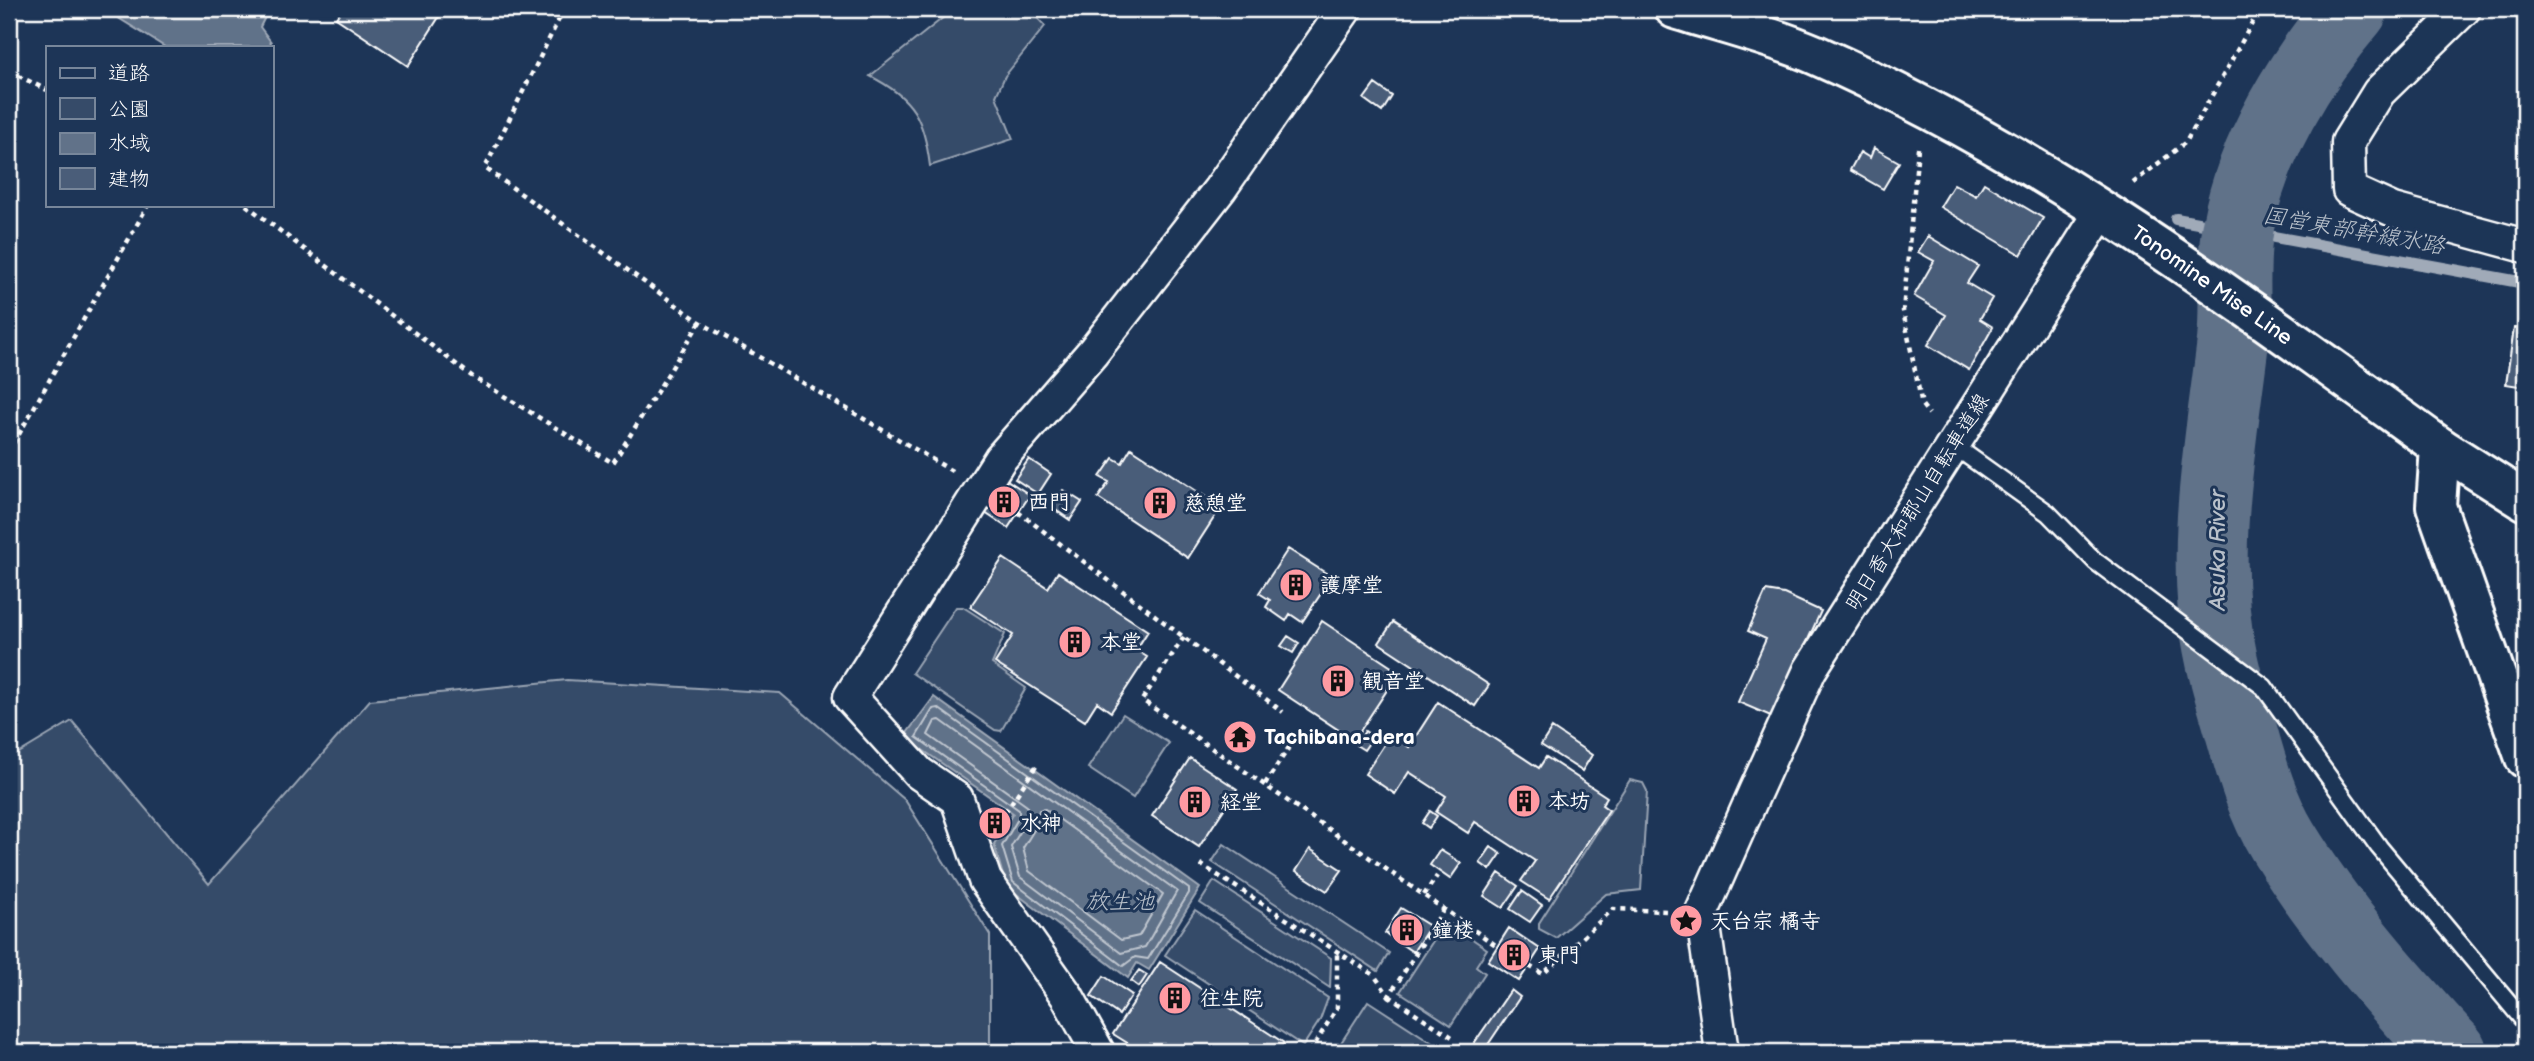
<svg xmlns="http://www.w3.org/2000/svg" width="2534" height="1061" font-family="'Balsamiq Sans','Klee One',sans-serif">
	<rect width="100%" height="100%" fill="#1d3557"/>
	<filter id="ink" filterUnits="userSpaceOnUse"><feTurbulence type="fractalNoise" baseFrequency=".0143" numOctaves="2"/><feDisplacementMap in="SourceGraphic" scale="14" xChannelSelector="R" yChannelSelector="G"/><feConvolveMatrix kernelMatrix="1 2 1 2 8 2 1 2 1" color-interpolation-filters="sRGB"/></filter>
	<g filter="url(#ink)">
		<!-- green -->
		<path fill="#364b69" stroke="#9aa5b4" stroke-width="2" d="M954 9H1029L1045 26 1005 76 996 96 1013 139 930 166C924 119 914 98 870 76Z
			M956 607H963L1005 634 992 664 1026 688 1001 731 995 730 912 673Z
			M567 680 780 693 905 800 990 935V1052H9V759L72 721 209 884 370 700Z
			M1123 714 1169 743 1133 798 1088 768Z
			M1630 780 1643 783 1647 791 1641 890 1606 894 1556 938 1539 929V923Z
			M1224 844 1389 953 1378 971 1212 862Z
			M1214 881 1331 958 1330 988 1200 903Z
			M1195 910 1328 998 1320 1020 1303 1046 1165 955Z
			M1446 921 1487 949 1476 966 1485 973 1451 1025 1400 992Z
			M1368 1001 1434 1044 1428 1052H1335Z"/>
		<!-- water -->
		<path fill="#617289" stroke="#a0aab8" stroke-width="2" d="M104 9H269L260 27 271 42 269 47H165Z
			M934 697 1200 888 1149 970 1137 963 1128 978 1006 886 994 844 1013 813 904 737Z"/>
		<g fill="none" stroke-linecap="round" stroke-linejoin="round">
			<!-- shore -->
			<path stroke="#c0c7d0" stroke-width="2" d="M938 708 1189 889V893L1148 959 1135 957 1123 966 1013 882 1002 846 1019 817V810L916 737 933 709Z
				M940 720 1177 891 1145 947 1121 953 1020 877 1011 847 1028 819 1027 806 928 735 935 721Z
				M1045 809 1163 894 1139 936 1121 940 1029 871 1023 848 1037 825 1039 810Z"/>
			<!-- stream -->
			<path stroke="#a0aab8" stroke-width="12" d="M2176 219 2525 283"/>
			<!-- river -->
			<path stroke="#617289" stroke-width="72" d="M2352 9C2301 68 2252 149 2238 226 2231 263 2237 303 2233 341 2221 441 2199 556 2221 656 2226 682 2235 708 2242 734 2252 770 2263 808 2283 841 2330 918 2390 986 2451 1052"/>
		</g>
		<!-- building -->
		<path fill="#4a5d79" stroke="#fff" stroke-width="2" d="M342 9H426L439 17 408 66 336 18Z
			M1375 84 1392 96 1382 112 1364 99Z
			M1874 148 1899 162 1883 189 1850 170 1860 152 1870 158Z
			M1984 183 2043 218 2021 255 1940 207 1954 184 1976 196Z
			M1928 236 1978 266 1967 283 1992 298 1980 319 1993 327 1969 370 1928 345 1946 315 1914 296 1934 261 1918 252Z
			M2514 328 2525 329V387L2506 384Z
			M1131 448 1221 507 1188 558 1098 498 1109 482 1100 477 1113 458 1122 463Z
			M1029 459 1051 474 1038 494 1015 479Z
			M1001 476 1030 495 1008 528 979 509Z
			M1063 490 1082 502 1070 520 1051 507Z
			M1288 549 1332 577 1302 622 1290 614 1286 621 1266 607 1270 600 1259 593Z
			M1003 558 1048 588 1058 572 1148 631 1136 650 1147 657 1111 712 1097 702 1085 721 995 663 1013 635 970 607Z
			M1766 591 1784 594 1821 611 1773 717 1738 702 1766 639 1748 631Z
			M1322 621 1399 672 1354 740 1278 690Z
			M1393 622 1489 685 1475 706 1379 643Z
			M1288 636 1299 643 1293 653 1281 646Z
			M1438 702 1539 768 1546 757 1607 797 1602 805 1609 810 1549 899 1521 881 1535 861 1475 822 1468 833 1436 812 1446 796 1409 772 1395 794 1365 774 1391 734 1409 747Z
			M1552 728 1592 755 1582 771 1541 745Z
			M1365 731 1373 737 1364 750 1356 745Z
			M1190 758 1237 789 1199 847 1152 816Z
			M1430 811 1437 816 1429 828 1422 823Z
			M993 814 1004 822 998 832 986 824Z
			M1491 847 1501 854 1490 870 1480 863Z
			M1310 849 1342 870 1327 891 1296 871Z
			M1440 850 1461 863 1450 879 1430 865Z
			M1499 873 1518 886 1503 908 1484 896Z
			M1522 891 1542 905 1530 922 1510 909Z
			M1401 908 1430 926 1413 952 1385 933Z
			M1509 928 1540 949 1519 981 1488 961Z
			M1160 962 1284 1043 1278 1052H1142L1113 1034Z
			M1139 970 1147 975 1139 987 1131 981Z
			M1104 976 1132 995 1119 1015 1091 996Z
			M1511 990 1520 997 1483 1052H1468Z"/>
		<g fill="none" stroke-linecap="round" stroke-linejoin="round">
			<defs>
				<path id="service" d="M1953 445 2048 513 2095 561 2264 687 2379 847 2525 1022"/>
				<path id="minor" d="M2464 9 2379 92 2348 142 2349 190 2393 210 2525 246
					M1098 1052 1067 996 985 880 957 799 919 773 850 697 1000 459 1093 352 1220 189 1345 9
					M1722 1052 1702 912 1754 794 1810 670 2103 209"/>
				<path id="tertiary" d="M2440 447 2525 501"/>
				<path id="secondary" d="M1675 9C1722 24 1772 36 1816 55 2043 154 2241 303 2440 447L2436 506 2525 758"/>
			</defs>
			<!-- service casing -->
			<use href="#service" stroke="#fff" stroke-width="21"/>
			<!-- minor casing -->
			<use href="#minor" stroke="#fff" stroke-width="37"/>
			<!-- tertiary casing -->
			<use href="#tertiary" stroke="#fff" stroke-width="44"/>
			<!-- secondary casing -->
			<use href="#secondary" stroke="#fff" stroke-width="44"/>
			<!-- path -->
			<path stroke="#fff" stroke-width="4.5" stroke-dasharray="5 5" stroke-linecap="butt" d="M564 9 485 168 700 322 952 471
				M9 71 47 90
				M1918 148 1903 311 1922 405 1929 414
				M2133 183 2186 142 2260 9
				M246 205 473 377 613 463 700 322
				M9 452 148 205
				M1018 512 1283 712
				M1184 637 1142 700 1497 946
				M1265 784 1295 738
				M1005 812 1037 765
				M1200 864 1374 975 1389 996 1444 909
				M1424 895 1437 876
				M1529 966 1543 974 1613 909 1666 911
				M1389 996 1452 1037
				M1310 1052 1337 1008V952"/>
			<!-- service -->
			<use href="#service" stroke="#1d3557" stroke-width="16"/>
			<!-- minor -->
			<use href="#minor" stroke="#1d3557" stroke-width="32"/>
			<!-- tertiary -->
			<use href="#tertiary" stroke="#1d3557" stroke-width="38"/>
			<!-- secondary -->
			<use href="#secondary" stroke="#1d3557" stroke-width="38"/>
		</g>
	</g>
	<!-- icons -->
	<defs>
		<symbol id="building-disc" viewBox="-11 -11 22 22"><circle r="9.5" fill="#ff9aa2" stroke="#1d3557"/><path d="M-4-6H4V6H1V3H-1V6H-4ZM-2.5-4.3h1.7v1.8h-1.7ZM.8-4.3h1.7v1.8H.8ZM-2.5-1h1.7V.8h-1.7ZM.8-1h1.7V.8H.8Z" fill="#111"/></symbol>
		<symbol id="temple-disc" viewBox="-11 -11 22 22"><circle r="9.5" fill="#ff9aa2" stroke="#1d3557"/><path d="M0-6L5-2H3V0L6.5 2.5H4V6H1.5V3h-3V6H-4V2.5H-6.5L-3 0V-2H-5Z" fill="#111"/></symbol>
		<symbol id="sight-disc" viewBox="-11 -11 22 22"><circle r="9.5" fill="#ff9aa2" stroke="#1d3557"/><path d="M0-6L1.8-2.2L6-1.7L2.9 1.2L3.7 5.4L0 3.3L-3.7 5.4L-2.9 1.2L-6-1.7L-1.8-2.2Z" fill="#111"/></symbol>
	</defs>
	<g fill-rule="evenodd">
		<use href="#building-disc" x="985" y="483" width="38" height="38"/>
		<use href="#building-disc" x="1141" y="484" width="38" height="38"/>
		<use href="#building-disc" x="1277" y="566" width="38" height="38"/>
		<use href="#building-disc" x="1056" y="623" width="38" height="38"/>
		<use href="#building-disc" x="1319" y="662" width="38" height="38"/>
		<use href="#temple-disc" x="1221" y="718" width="38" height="38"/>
		<use href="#building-disc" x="1505" y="782" width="38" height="38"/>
		<use href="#building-disc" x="1176" y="783" width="38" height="38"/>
		<use href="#building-disc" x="976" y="804" width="38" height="38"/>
		<use href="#sight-disc" x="1667" y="902" width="38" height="38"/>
		<use href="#building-disc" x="1388" y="911" width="38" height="38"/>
		<use href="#building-disc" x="1495" y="936" width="38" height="38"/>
		<use href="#building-disc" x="1156" y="979" width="38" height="38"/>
	</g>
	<g text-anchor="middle" stroke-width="6" stroke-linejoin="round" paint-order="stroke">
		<!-- street labels -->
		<g font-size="21" fill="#fff" stroke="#1d3557">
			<text transform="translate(2212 285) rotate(35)" y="7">Tonomine Mise Line</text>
			<text transform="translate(1917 502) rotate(-58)" y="7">明日香大和郡山自転車道線</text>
		</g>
		<!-- poi labels -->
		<g font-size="21" font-weight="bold" fill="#fff" stroke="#1d3557" text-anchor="start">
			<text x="1028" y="509">西門</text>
			<text x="1184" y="510">慈憩堂</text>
			<text x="1320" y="592">護摩堂</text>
			<text x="1100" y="649">本堂</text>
			<text x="1362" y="688">観音堂</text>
			<text x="1264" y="744">Tachibana-dera</text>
			<text x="1548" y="808">本坊</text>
			<text x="1220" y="809">経堂</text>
			<text x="1020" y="830">水神</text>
			<text x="1710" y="928">天台宗 橘寺</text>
			<text x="1432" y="937">鐘楼</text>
			<text x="1538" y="962">東門</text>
			<text x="1200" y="1005">往生院</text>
		</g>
		<!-- water labels -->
		<g font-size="23" font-style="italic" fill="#b8c0ca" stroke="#1d3557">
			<text transform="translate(2354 230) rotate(10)" y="8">国営東部幹線水路</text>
			<text transform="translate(2217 550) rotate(-90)" y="8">Asuka River</text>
			<text x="1120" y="909">放生池</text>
		</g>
	</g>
	<!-- margin -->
	<rect width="2534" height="1061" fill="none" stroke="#1d3557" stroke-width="35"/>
	<rect x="18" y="18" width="2499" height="1026" fill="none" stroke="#fff" stroke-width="2.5" filter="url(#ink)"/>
	<!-- legend -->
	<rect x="46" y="46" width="228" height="161" fill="#1d3557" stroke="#77869a" stroke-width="2"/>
	<rect x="60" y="68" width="35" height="10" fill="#1d3557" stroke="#77869a" stroke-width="2"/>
	<text x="108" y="80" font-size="21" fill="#ffffff">道路</text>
	<rect x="60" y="98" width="35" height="21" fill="#364b69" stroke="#77869a" stroke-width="2"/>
	<text x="108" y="116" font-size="21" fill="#ffffff">公園</text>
	<rect x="60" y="133" width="35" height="21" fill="#617289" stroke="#77869a" stroke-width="2"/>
	<text x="108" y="150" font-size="21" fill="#ffffff">水域</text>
	<rect x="60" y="168" width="35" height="21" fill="#4a5d79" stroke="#77869a" stroke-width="2"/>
	<text x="108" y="186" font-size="21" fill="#ffffff">建物</text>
</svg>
